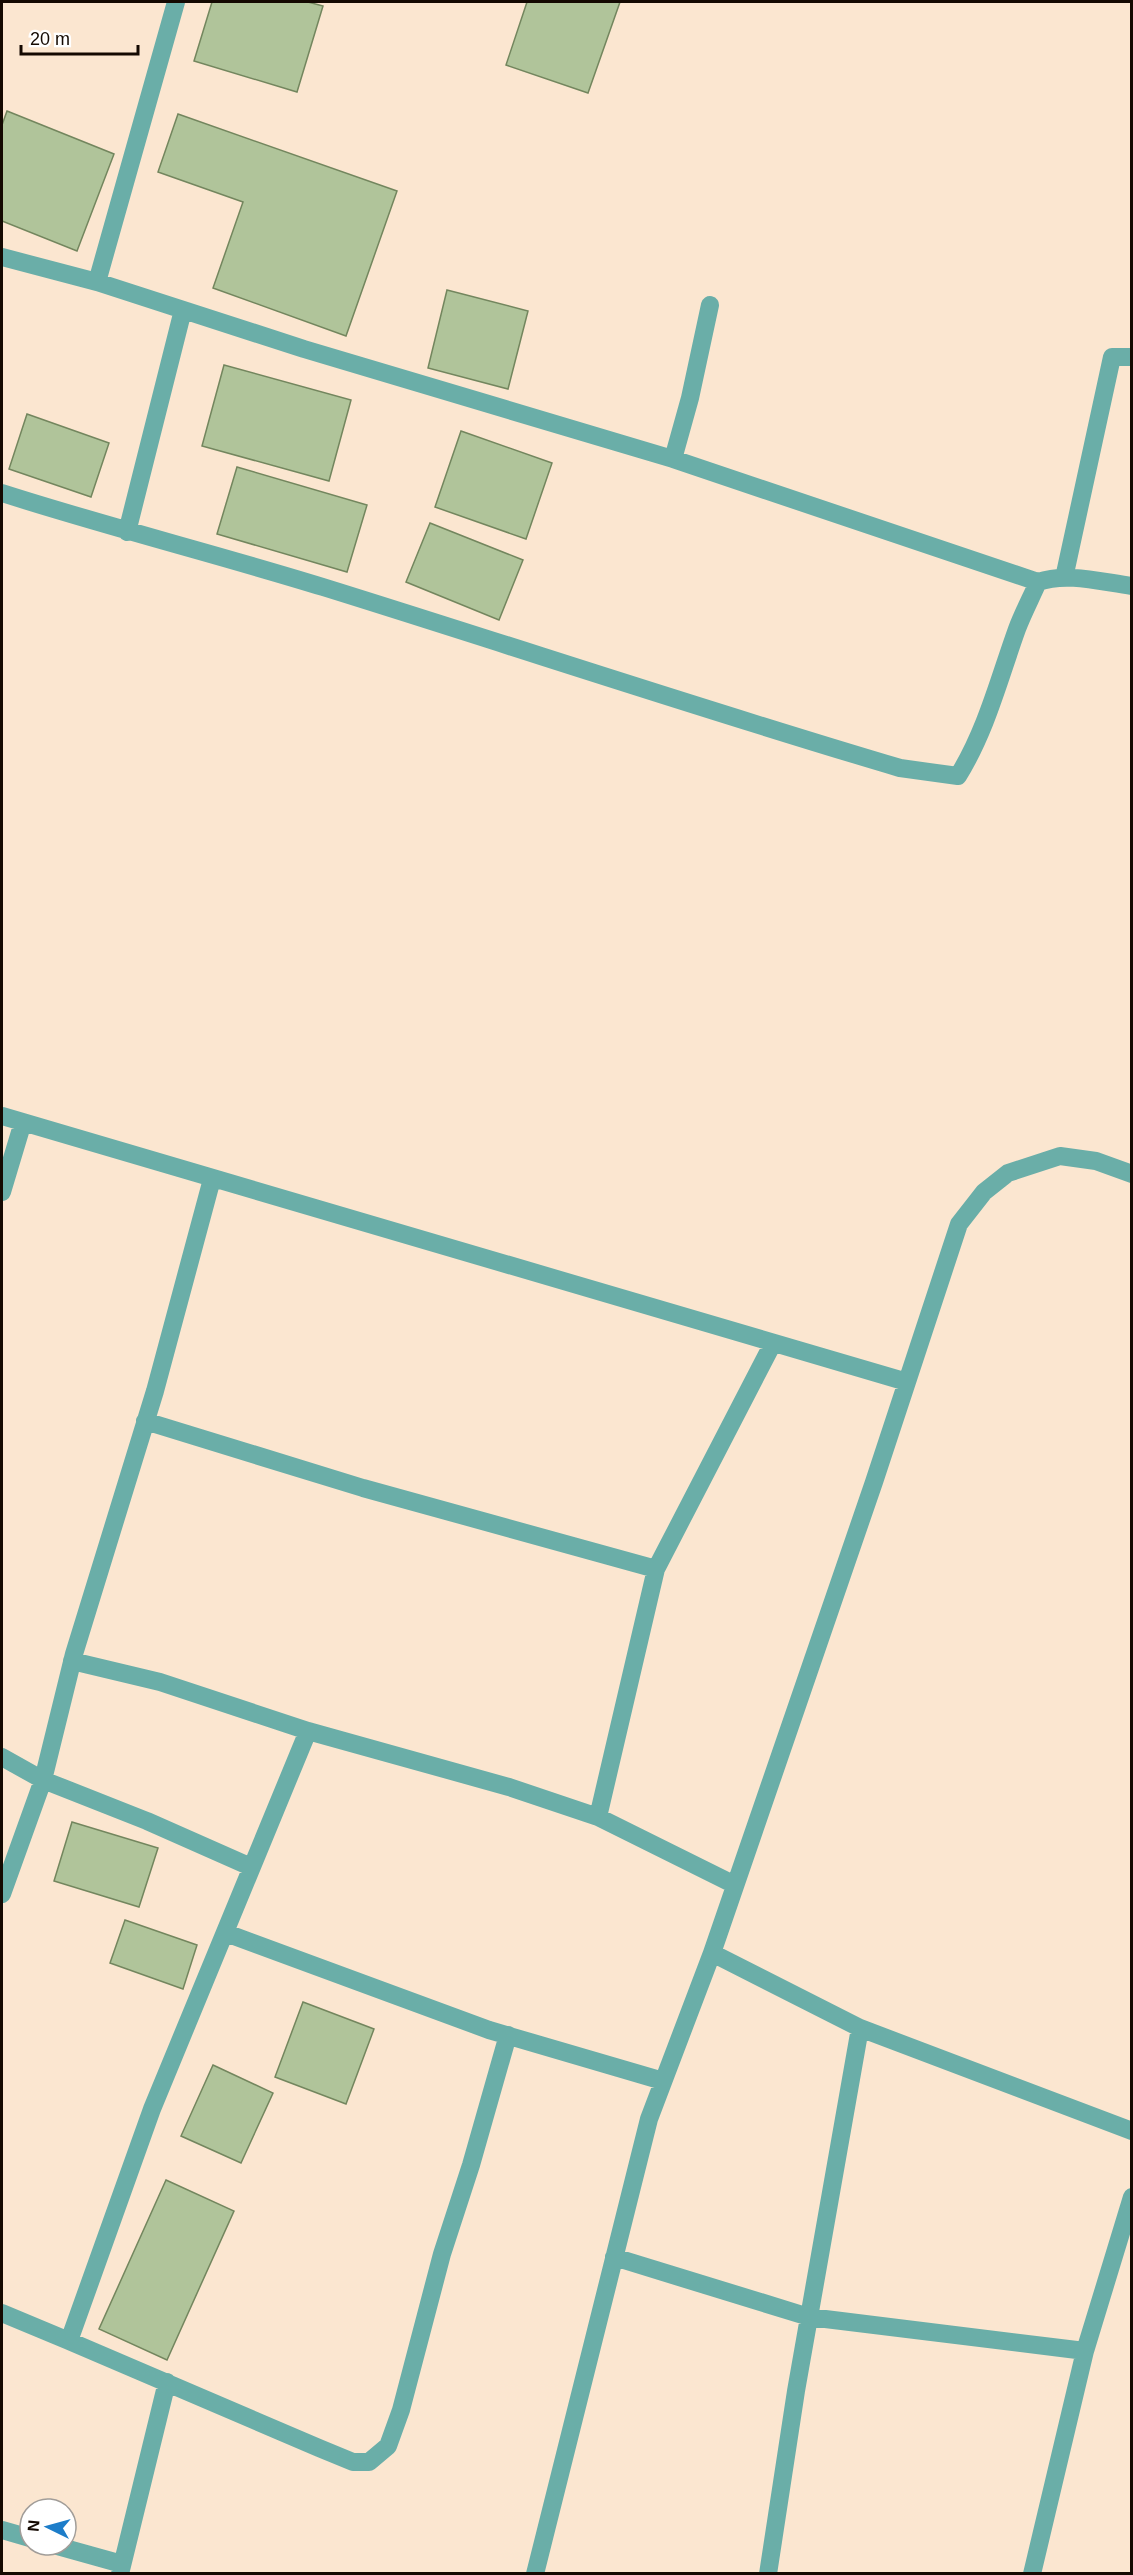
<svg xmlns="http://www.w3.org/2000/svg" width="1133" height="2575" font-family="Arial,sans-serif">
	<rect width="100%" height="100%" fill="#fbe6d0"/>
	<!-- building -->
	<path fill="#b0c49a" stroke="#73865e" stroke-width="1.5" d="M212 2H308L323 6 297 92 194 61Z
		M527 2H620L588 93 506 65Z
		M7 111 114 154 77 251 2 221V125Z
		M178 114 397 191 346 336 213 288 243 202 158 172Z
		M447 290 528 311 508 389 428 368Z
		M224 365 351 400 329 481 202 446Z
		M27 414 109 443 91 497 9 469Z
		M461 431 552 463 526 539 435 507Z
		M237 467 367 505 347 572 217 534Z
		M430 523 523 560 499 620 406 582Z
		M72 1822 158 1848 139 1907 54 1881Z
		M125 1920 197 1945 183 1989 110 1963Z
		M303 2002 374 2029 346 2104 275 2077Z
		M213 2065 273 2093 241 2163 181 2136Z
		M166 2180 234 2211 167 2360 99 2329Z"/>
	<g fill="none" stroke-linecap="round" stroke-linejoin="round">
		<!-- minor -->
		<path stroke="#6aaea8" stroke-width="18" d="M2 257 97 282 304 349 673 459 690 398 710 305
			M97 282 176 2
			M673 459 1038 582
			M2 493C108 527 216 554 323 587 516 647 707 711 900 768L958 776C986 731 999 679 1017 629 1023 613 1031 598 1038 582 1067 572 1101 582 1132 586
			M127 532 183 310
			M1064 578 1112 357H1132
			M2 1116 907 1382
			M2 1192 23 1122
			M145 1421 363 1488 656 1569
			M72 1661 160 1682 308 1731 509 1787 598 1817 735 1885
			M308 1731 152 2109 69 2341 319 2448 353 2462H369L388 2446 401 2410 442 2254 471 2165 508 2035
			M2 1757 43 1780 147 1821 251 1867
			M598 1817 656 1569 773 1343
			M2 1894 43 1780 74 1654 155 1391 212 1179
			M226 1933 489 2030 663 2081
			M712 1953 860 2028 796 2391 768 2574
			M860 2028 1132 2131
			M614 2257 809 2317 1085 2351
			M2 2313 69 2341
			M2 2530 30 2538
			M54 2545 122 2564
			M120 2574 167 2382
			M535 2574 649 2119 712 1953 874 1482 959 1224 984 1192 1008 1173 1060 1156 1096 1161 1132 1174
			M1032 2574 1085 2351 1132 2197"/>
	</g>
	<!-- border -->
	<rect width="1133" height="2575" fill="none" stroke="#140901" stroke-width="6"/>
	<!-- north arrow -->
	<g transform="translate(48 2527) rotate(275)"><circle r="28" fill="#ffffff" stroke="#a19d99" stroke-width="1.5"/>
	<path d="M0-4.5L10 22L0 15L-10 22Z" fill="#1d7dc9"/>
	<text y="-9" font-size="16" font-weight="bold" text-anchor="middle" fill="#140901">N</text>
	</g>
	<!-- scale -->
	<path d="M21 45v9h117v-9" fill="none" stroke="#140901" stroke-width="3"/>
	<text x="30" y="45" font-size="18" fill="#140901" stroke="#ffffff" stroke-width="4.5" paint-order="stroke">20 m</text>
</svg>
